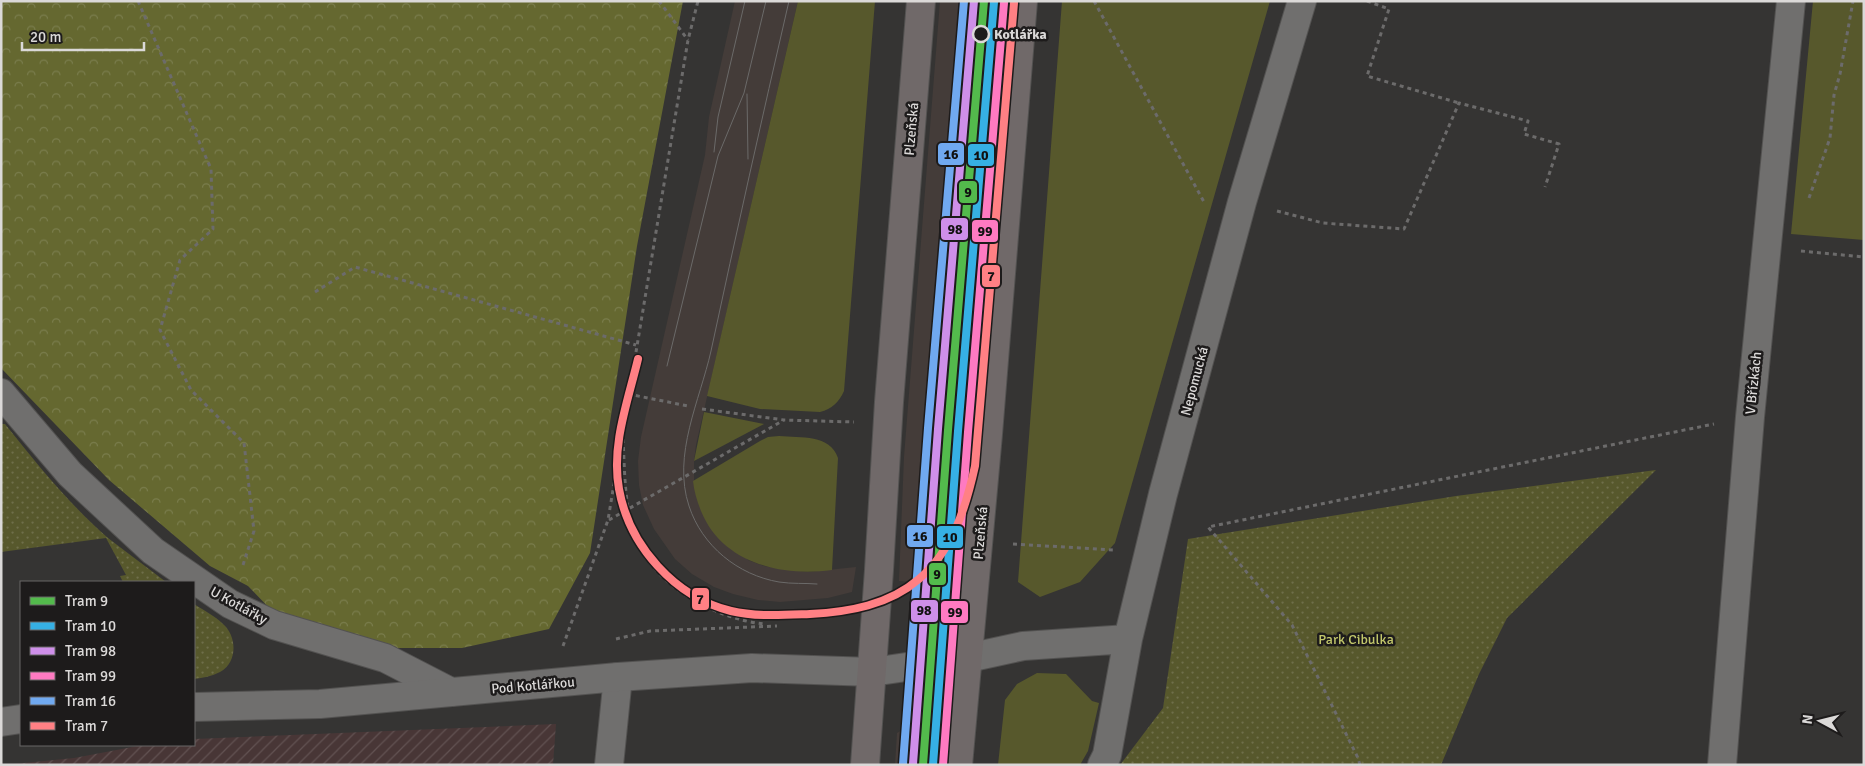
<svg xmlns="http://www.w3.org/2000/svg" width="1865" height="766" font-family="Signika,sans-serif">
	<defs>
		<pattern id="industrial-furrows" width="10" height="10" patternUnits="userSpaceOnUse" patternTransform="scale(1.25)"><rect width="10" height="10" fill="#483636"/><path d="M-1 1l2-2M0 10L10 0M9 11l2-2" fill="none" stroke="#625252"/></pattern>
		<pattern id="forest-crowns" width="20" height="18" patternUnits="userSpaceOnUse" patternTransform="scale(1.25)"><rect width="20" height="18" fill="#656830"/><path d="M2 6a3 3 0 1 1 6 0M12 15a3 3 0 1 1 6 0" fill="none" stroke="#7a7d4d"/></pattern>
		<pattern id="park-dots" width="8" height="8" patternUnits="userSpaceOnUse" patternTransform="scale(1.25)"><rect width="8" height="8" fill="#57582c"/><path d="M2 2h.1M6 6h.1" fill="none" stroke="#6f6f4a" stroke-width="1.8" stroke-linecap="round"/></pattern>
	</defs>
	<rect width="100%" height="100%" fill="#353433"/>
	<!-- built -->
	<path fill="#443c39" d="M735 1H798L696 445 694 461V486L748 560 764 566 808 572 856 567 852 592 828 598 780 602 758 600 733 594 714 587 692 574 675 559 654 529 643 505 639 485 638 461 641 437 705 155 709 117Z
		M940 1H1004L971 432 957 586 899 581 904 457Z
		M902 730 931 732 934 734 937 738 934 765H895L897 733Z"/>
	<!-- industrial -->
	<path fill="url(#industrial-furrows)" d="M556 724 553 765H4L74 758 143 745H194V739Z"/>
	<!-- grass -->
	<path fill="#57582c" d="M798 1H875L844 391C839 402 832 409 820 412L760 409 707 396Z
		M1062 1H1270L1115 543 1080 582 1040 597 1018 582Z
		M1813 1H1864V240L1791 234Z
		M704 412 764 424 694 461Z
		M779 436C801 438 830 434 838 458L832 570C781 577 722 563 701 511 697 501 694 491 693 481L760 441 768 437Z
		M1037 673 1066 674 1092 701 1099 703 1088 751 1080 765H998L1005 700 1017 684Z"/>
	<!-- forest -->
	<path fill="url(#forest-crowns)" d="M1 1H683L637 246 590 553 549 629 462 648H385L277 616 248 586 210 566 109 480 1 368Z"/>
	<!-- park -->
	<path fill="url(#park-dots)" d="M1 424H5C37 464 69 504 108 538 127 553 147 567 166 582H123L120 576 126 575 106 538 1 552Z
		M1656 470 1507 618 1479 674 1441 765H1120L1163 708 1188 539 1456 496Z
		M194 604C203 610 215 616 223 624 237 636 238 662 220 672 212 676 203 678 194 679Z"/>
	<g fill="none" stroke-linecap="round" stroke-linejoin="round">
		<defs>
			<path id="minor" d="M1 393 70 474 153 551 230 604 274 625 385 658 451 692
				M968 658 1023 646 1128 639
				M609 765 618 677
				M1102 765 1107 755 1128 639 1163 494 1242 202 1302 1
				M1722 765 1750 417 1791 1"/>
			<path id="tertiary" d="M194 707 320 704 618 677 752 668 872 672 968 658
				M1 722 21 719"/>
			<path id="primary" d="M865 765 879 570 889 402 921 1
				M958 765 988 434 1023 1"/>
		</defs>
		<!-- minor casing -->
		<use href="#minor" stroke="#535251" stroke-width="30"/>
		<!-- tertiary casing -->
		<use href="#tertiary" stroke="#535251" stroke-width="30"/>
		<!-- primary casing -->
		<use href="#primary" stroke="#535251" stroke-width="30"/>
		<!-- path -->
		<path stroke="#6c6b6b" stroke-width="3" stroke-dasharray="4 4" stroke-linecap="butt" d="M138 1 211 169 213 229 180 260 160 330 191 390 244 443 254 531 242 568
			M659 1 688 40
			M1094 1 1204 202
			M1367 1 1389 9 1367 76 1459 103
			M1809 198 1830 138 1834 95 1840 74 1853 1
			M1277 211 1323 223 1404 229 1459 103 1528 121 1524 134 1559 144 1545 187
			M1801 251 1864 257
			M315 292 355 267 636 345
			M628 394 688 406
			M702 409 784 420 854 422
			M623 439C625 474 624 509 637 541 656 587 717 619 764 624
			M609 520 784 420
			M1013 544 1114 550
			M616 639 650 631 777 626
			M563 646 608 520 688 40 698 1
			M1360 765 1358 758 1292 625 1208 527 1714 424"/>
		<!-- minor -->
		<use href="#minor" stroke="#706f6e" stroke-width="28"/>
		<!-- tertiary -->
		<use href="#tertiary" stroke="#706f6e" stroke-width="28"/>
		<!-- primary -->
		<use href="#primary" stroke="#706969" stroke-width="28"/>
		<!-- tram -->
		<path stroke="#6b6a69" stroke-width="1" d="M789 1C762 118 736 234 711 351 700 400 672 455 689 506 702 546 738 575 779 582 792 584 805 583 817 584
			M747 94 748 159
			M714 152 718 117 745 1
			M667 366 718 156 744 93 766 1"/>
		<defs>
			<path id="tram-1" d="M923 765 948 430 984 1"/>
			<path id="tram-2" d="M933 765 958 431 994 2"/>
			<path id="tram-3" d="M913 764 938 429 974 1"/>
			<path id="tram-4" d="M943 765 968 432 1004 3"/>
			<path id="tram-5" d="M903 764 928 428 964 1"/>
			<path id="tram-6" d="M638 359C628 401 611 445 619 489 629 546 675 597 731 611 756 617 784 615 810 614 849 612 889 605 919 579 953 550 966 507 975 466L1014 3"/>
		</defs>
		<!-- tram-1 casing -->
		<use href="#tram-1" stroke="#1d1b1b" stroke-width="11"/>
		<!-- tram-2 casing -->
		<use href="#tram-2" stroke="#1d1b1b" stroke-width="11"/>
		<!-- tram-3 casing -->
		<use href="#tram-3" stroke="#1d1b1b" stroke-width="11"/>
		<!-- tram-4 casing -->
		<use href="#tram-4" stroke="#1d1b1b" stroke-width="11"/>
		<!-- tram-5 casing -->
		<use href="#tram-5" stroke="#1d1b1b" stroke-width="11"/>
		<!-- tram-6 casing -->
		<use href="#tram-6" stroke="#1d1b1b" stroke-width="11"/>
		<!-- tram-1 -->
		<use href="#tram-1" stroke="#53ba4c" stroke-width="8"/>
		<!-- tram-2 -->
		<use href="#tram-2" stroke="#36b0e4" stroke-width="8"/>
		<!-- tram-3 -->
		<use href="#tram-3" stroke="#ce8fe9" stroke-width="8"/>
		<!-- tram-4 -->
		<use href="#tram-4" stroke="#fe7ac1" stroke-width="8"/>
		<!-- tram-5 -->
		<use href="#tram-5" stroke="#70a9f0" stroke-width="8"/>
		<!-- tram-6 -->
		<use href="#tram-6" stroke="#ff8084" stroke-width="8"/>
	</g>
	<!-- markers -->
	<circle fill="#1d1b1b" stroke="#dbd9d8" stroke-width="2.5" cx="981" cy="34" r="8"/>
	<g text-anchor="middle" stroke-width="5" stroke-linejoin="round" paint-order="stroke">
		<!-- stop labels -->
		<g font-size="14" font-weight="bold" fill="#dbd9d8" stroke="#1d1b1b" text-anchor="start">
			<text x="994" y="39">Kotlářka</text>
		</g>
		<!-- street labels -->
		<g font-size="14" fill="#dbd9d8" stroke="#1d1b1b">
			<text transform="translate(911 129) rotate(-85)" y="5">Plzeňská</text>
			<text transform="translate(1194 381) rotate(-75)" y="5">Nepomucká</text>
			<text transform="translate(1753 383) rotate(-84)" y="5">V Břízkách</text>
			<text transform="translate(980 533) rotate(-85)" y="5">Plzeňská</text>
			<text transform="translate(239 605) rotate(29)" y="5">U Kotlářky</text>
			<text transform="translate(533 685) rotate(-5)" y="5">Pod Kotlářkou</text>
		</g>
		<!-- park labels -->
		<g font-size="14" fill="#c2c76b" stroke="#1d1b1b">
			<text x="1356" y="644">Park Cibulka</text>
		</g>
	</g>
	<g stroke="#1d1b1b" stroke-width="2">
		<rect x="937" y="142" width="28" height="24" rx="5" fill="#70a9f0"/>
		<rect x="967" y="143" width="28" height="24" rx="5" fill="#36b0e4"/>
		<rect x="958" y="180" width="20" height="24" rx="5" fill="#53ba4c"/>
		<rect x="940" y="217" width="29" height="24" rx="5" fill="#ce8fe9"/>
		<rect x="971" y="219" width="28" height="24" rx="5" fill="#fe7ac1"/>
		<rect x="981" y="264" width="20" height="24" rx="5" fill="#ff8084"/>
		<rect x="906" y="524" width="28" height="24" rx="5" fill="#70a9f0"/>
		<rect x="936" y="525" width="28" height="24" rx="5" fill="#36b0e4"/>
		<rect x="928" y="562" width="19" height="24" rx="5" fill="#53ba4c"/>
		<rect x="691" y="587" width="19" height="24" rx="5" fill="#ff8084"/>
		<rect x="910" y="599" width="29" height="24" rx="5" fill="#ce8fe9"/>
		<rect x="940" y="600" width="29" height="24" rx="5" fill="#fe7ac1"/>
	</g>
	<g font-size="14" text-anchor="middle" font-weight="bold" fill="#111">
		<text x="951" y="159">16</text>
		<text x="981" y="160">10</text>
		<text x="968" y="197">9</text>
		<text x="955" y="234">98</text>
		<text x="985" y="236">99</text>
		<text x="991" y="281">7</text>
		<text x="920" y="541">16</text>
		<text x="950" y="542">10</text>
		<text x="937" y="579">9</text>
		<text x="700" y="604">7</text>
		<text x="924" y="615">98</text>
		<text x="955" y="617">99</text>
	</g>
	<!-- border -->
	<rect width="1865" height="766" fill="none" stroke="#dbd9d8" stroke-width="5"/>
	<!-- legend -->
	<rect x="20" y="581" width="175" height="165" fill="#1d1b1b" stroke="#696767"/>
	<rect x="30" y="597" width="25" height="8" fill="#53ba4c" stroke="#696767"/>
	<text x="65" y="606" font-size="15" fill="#dbd9d8">Tram 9</text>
	<rect x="30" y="622" width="25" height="8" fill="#36b0e4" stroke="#696767"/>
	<text x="65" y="631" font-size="15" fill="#dbd9d8">Tram 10</text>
	<rect x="30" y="647" width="25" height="8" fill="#ce8fe9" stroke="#696767"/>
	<text x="65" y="656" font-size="15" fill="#dbd9d8">Tram 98</text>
	<rect x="30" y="672" width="25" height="8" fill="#fe7ac1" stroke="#696767"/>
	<text x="65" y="681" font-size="15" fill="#dbd9d8">Tram 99</text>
	<rect x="30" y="697" width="25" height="8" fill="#70a9f0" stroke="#696767"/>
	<text x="65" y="706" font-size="15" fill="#dbd9d8">Tram 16</text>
	<rect x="30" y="722" width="25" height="8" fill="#ff8084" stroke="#696767"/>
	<text x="65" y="731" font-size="15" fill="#dbd9d8">Tram 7</text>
	<!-- north arrow -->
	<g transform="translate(1820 721) rotate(277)" stroke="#1d1b1b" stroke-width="4" paint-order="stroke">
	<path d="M0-4L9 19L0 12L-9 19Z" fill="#dbd9d8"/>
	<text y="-8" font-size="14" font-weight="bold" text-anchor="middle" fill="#dbd9d8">N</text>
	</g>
	<!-- scale -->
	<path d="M22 42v8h122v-8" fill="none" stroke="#dbd9d8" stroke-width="2.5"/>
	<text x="30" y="42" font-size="15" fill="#dbd9d8" stroke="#1d1b1b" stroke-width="4" paint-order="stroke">20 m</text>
</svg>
